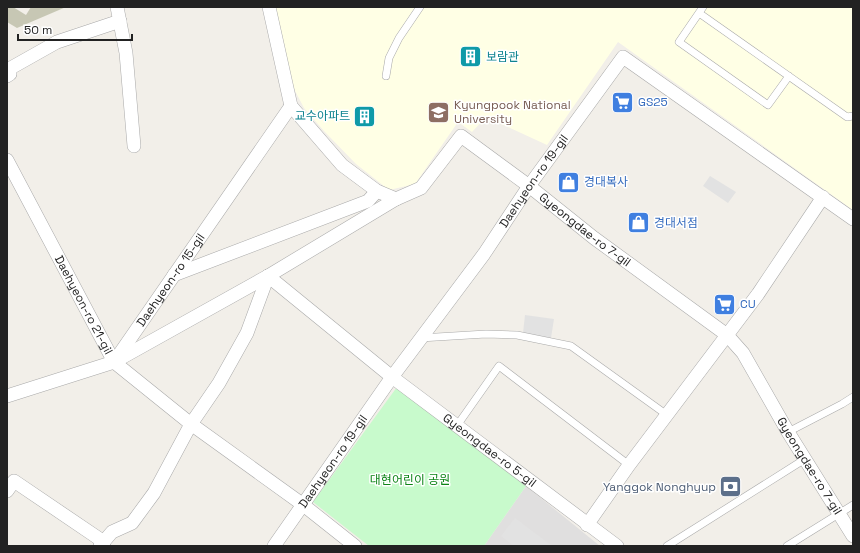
<svg xmlns="http://www.w3.org/2000/svg" width="860" height="553" font-family="'Space Grotesk','Noto Sans KR',sans-serif">
	<rect width="100%" height="100%" fill="#f2efe9"/>
	<!-- residential -->
	<path fill="#e0dfdf" d="M526 486 600 546H484Z"/>
	<!-- education -->
	<path fill="#ffffe5" d="M272 7H853V210L618 42 547 145 486 117 472 132 458 122 415 184 389 190 356 164 324 131 304 108 291 83Z"/>
	<!-- construction -->
	<path fill="#c7c7b4" d="M7 7H13L26 15 31 7H66L17 28 7 22Z"/>
	<!-- park -->
	<path fill="#c8facc" d="M397 387 526 486 484 546H369L313 502Z"/>
	<!-- parking -->
	<path fill="#e2e2e2" d="M710 176 736 192 728 203 703 186Z
		M525 315 554 319 551 338 523 333Z
		M515 518 552 546H514L501 536Z"/>
	<g fill="none" stroke-linecap="round" stroke-linejoin="round">
		<defs>
			<path id="lane" d="M703 7 679 42 768 105 789 76
				M699 13 847 117 853 116
				M386 76 389 58 399 38 420 7
				M420 338 486 334 517 335 571 346 667 415
				M456 427 499 366 629 465
				M788 432 842 404 853 397
				M667 546 805 459
				M787 546 853 505"/>
			<g id="street">
				<path d="M117 7 126 53 134 146"/>
				<path d="M269 7 291 106 342 165 377 191 396 199"/>
				<path d="M7 76 10 74 9 69 57 42 120 21"/>
				<path id="s1" d="M7 160 114 362 191 424 302 504 355 546"/>
				<path d="M174 275 368 201 377 191"/>
				<path id="s2" d="M268 276 392 377 617 546"/>
				<path id="s3" d="M114 362 268 276 396 199 421 188 461 136 529 186 594 238 727 335 743 353 788 432 853 536"/>
				<path id="s4" d="M7 396 114 362 291 106"/>
				<path d="M7 491 14 481 104 542"/>
				<path d="M587 525 629 465 758 294 823 197"/>
				<path d="M100 546 112 532 132 523 154 493 191 424 219 383 247 333 268 276"/>
				<path id="s5" d="M274 546 392 377 484 254 529 186 623 57 853 219"/>
			</g>
		</defs>
		<!-- lane casing -->
		<use href="#lane" stroke="#a9a9a9" stroke-width="8"/>
		<!-- street casing -->
		<use href="#street" stroke="#a9a9a9" stroke-width="14"/>
		<!-- lane -->
		<use href="#lane" stroke="#fff" stroke-width="7"/>
		<!-- street -->
		<use href="#street" stroke="#fff" stroke-width="13"/>
	</g>
	<!-- icons -->
	<defs>
		<symbol id="building-square" viewBox="-11 -11 22 22"><rect x="-9" y="-9" width="18" height="18" rx="4" fill="#0f9aa8" stroke="#fff"/><path d="M-4-6H4V6H1V3H-1V6H-4ZM-2.5-4.3h1.7v1.8h-1.7ZM.8-4.3h1.7v1.8H.8ZM-2.5-1h1.7V.8h-1.7ZM.8-1h1.7V.8H.8Z" fill="#fff"/></symbol>
		<symbol id="supermarket-square" viewBox="-11 -11 22 22"><rect x="-9" y="-9" width="18" height="18" rx="4" fill="#3f7fe0" stroke="#fff"/><path d="M-6-5.5h2.5l.6 2H6L4.5 2H-2.5L-4.4-4H-6ZM-1.5 3.2a1.3 1.3 0 1 0 .1 0ZM3 3.2a1.3 1.3 0 1 0 .1 0Z" fill="#fff"/></symbol>
		<symbol id="university-square" viewBox="-11 -11 22 22"><rect x="-9" y="-9" width="18" height="18" rx="4" fill="#8d6e63" stroke="#fff"/><path d="M0-5L7-2L0 1L-7-2ZM-4 1L0 2.5L4 1V4Q0 6-4 4Z" fill="#fff"/></symbol>
		<symbol id="shop-square" viewBox="-11 -11 22 22"><rect x="-9" y="-9" width="18" height="18" rx="4" fill="#3f7fe0" stroke="#fff"/><path d="M-5-2.5h2.3a2.7 3.5 0 0 1 5.4 0H5L5.5 6h-11ZM-1.5-2.5h3a1.5 2.3 0 0 0-3 0Z" fill="#fff"/></symbol>
		<symbol id="bank-square" viewBox="-11 -11 22 22"><rect x="-9" y="-9" width="18" height="18" rx="4" fill="#5c6f8a" stroke="#fff"/><path d="M-6-4H6V4H-6ZM0-2.3a2.3 2.3 0 1 0 0 4.6a2.3 2.3 0 1 0 0-4.6Z" fill="#fff"/></symbol>
	</defs>
	<g fill-rule="evenodd">
		<use href="#building-square" x="458" y="44" width="25" height="25"/>
		<use href="#supermarket-square" x="610" y="90" width="25" height="25"/>
		<use href="#university-square" x="426" y="100" width="25" height="25"/>
		<use href="#building-square" x="352" y="104" width="25" height="25"/>
		<use href="#shop-square" x="556" y="170" width="25" height="25"/>
		<use href="#shop-square" x="626" y="210" width="25" height="25"/>
		<use href="#supermarket-square" x="712" y="292" width="25" height="25"/>
		<use href="#bank-square" x="718" y="474" width="25" height="25"/>
	</g>
	<g text-anchor="middle" stroke-width="3" stroke-linejoin="round" paint-order="stroke">
		<!-- culture labels -->
		<g font-size="12" fill="#0d838f" stroke="#fff" text-anchor="start">
			<text x="486" y="61">보람관</text>
			<text x="350" y="120" text-anchor="end">교수아파트</text>
		</g>
		<!-- shop labels -->
		<g font-size="12" fill="#366cbe" stroke="#fff" text-anchor="start">
			<text x="638" y="106">GS25</text>
			<text x="584" y="186">경대복사</text>
			<text x="654" y="227">경대서점</text>
			<text x="740" y="308">CU</text>
		</g>
		<!-- education labels -->
		<g font-size="12" fill="#785e54" stroke="#fff" text-anchor="start">
			<text x="454" y="109">Kyungpook National<tspan x="454" dy="14">University</tspan></text>
		</g>
		<!-- street labels -->
		<g font-size="12" fill="#222" stroke="#fff">
			<text dy="4" stroke="none"><textPath href="#s5" startOffset="448">Daehyeon-ro 19-gil</textPath></text>
			<text dy="4" stroke="none"><textPath href="#s3" startOffset="574">Gyeongdae-ro 7-gil</textPath></text>
			<text dy="4" stroke="none"><textPath href="#s4" startOffset="212">Daehyeon-ro 15-gil</textPath></text>
			<text dy="4" stroke="none"><textPath href="#s1" startOffset="164">Daehyeon-ro 21-gil</textPath></text>
			<text dy="4" stroke="none"><textPath href="#s2" startOffset="282">Gyeongdae-ro 5-gil</textPath></text>
			<text dy="4" stroke="none"><textPath href="#s5" startOffset="103">Daehyeon-ro 19-gil</textPath></text>
			<text dy="4" stroke="none"><textPath href="#s3" startOffset="906">Gyeongdae-ro 7-gil</textPath></text>
		</g>
		<!-- park labels -->
		<g font-size="12" fill="#0c8416" stroke="#fff">
			<text x="410" y="484">대현어린이 공원</text>
		</g>
		<!-- service labels -->
		<g font-size="12" fill="#4e5e75" stroke="#fff" text-anchor="end">
			<text x="716" y="491">Yanggok Nonghyup</text>
		</g>
	</g>
	<!-- border -->
	<rect width="860" height="553" fill="none" stroke="#222222" stroke-width="16"/>
	<!-- scale -->
	<path d="M18 34v6h114v-6" fill="none" stroke="#222222" stroke-width="2"/>
	<text x="24" y="34" font-size="12" fill="#222222" stroke="#ffffff" stroke-width="3" paint-order="stroke">50 m</text>
</svg>
